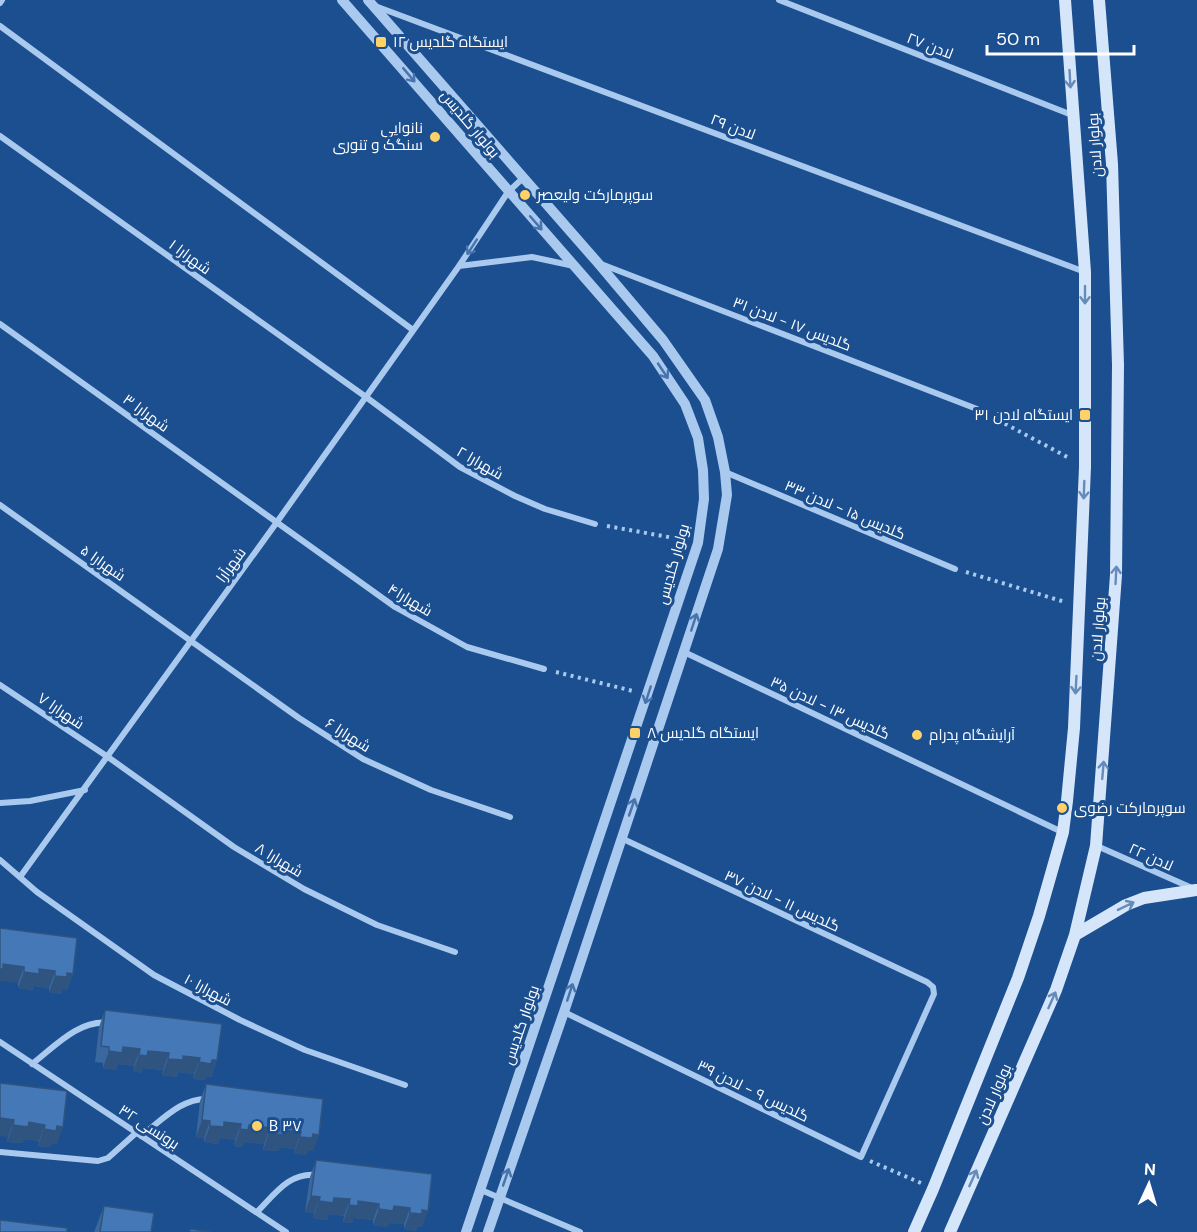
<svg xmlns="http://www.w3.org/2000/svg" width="1197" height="1232" font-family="'DM Sans',Cairo,sans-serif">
	<rect width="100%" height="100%" fill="#1b4f8f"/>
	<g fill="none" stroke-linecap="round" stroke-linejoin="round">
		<!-- path -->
		<path stroke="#a9c9ee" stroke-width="4" stroke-dasharray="3 4.5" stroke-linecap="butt" d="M985 413 1071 459
			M607 526 685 540
			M966 572 1065 602
			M556 672 633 691
			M870 1161 921 1183"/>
		<!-- minor -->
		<path stroke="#a9c9ee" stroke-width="6" d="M779 0 1072 115
			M0 3 2 0
			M375 6 1085 272
			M0 26 413 330
			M0 136 366 397 460 467 515 496 545 509 595 524
			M601 264 977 409
			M459 266 532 257 574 266
			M0 324 395 607 467 647 544 669
			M725 472 955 569
			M0 505 299 718 363 759 431 790 510 817
			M684 652 1062 832
			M0 685 108 757 234 847 304 889 377 925 455 952
			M0 803 30 801 85 790
			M1097 846 1192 888
			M0 860 37 892 154 975 240 1020 305 1050 405 1085
			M20 877 277 522 459 266 508 192 523 178
			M564 1012 861 1157 934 994 933 987 927 982 621 838
			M0 1042 286 1232
			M32 1064C54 1047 79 1019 109 1023
			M141 1136C161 1121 182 1097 209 1099
			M0 1152 98 1161 108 1158 136 1133
			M481 1190 580 1232
			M257 1212C275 1194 289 1172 317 1175"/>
		<!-- tertiary -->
		<path stroke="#a9c9ee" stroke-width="10" d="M342 0 653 356 685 404 698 438 703 470 704 499 698 543 466 1232
			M368 0 598 263 663 340 705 400 718 437 725 472 727 495 718 549 564 1012 488 1232"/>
		<!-- secondary -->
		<path stroke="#d6e6fa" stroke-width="12" d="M1075 935 1126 905 1144 898 1196 890
			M914 1232 933 1189 1018 978 1039 916 1063 832 1067 801 1074 728 1085 467V272L1065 0
			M950 1232 1056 990 1075 935 1096 846 1116 575 1118 365 1112 164 1099 0"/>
	</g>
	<!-- wall -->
	<path fill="#3a679d" d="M0 928 73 974 67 990H62L61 994 49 992V988L34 986 33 990 18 988V983Z
		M105 1010 217 1060 211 1077 207 1076 205 1080 193 1079 194 1074 178 1072 177 1077 162 1075 163 1070 143 1068 141 1073 133 1071 134 1066 118 1064 116 1070 103 1068V1063L95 1062 99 1027Z
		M0 1083 67 1091 57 1144 52 1143 50 1147 38 1146 39 1141 24 1139 22 1143 7 1142 8 1137Z
		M206 1084 323 1099 313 1151H308L306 1155 294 1153 295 1149 280 1147 278 1151 263 1150 264 1144 244 1142 242 1147 234 1146 235 1140 220 1138 218 1144 204 1142V1138L196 1137 200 1101Z
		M316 1160 432 1174 422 1227H417L416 1231 404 1229V1224L389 1223 387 1227 373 1225V1220L353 1218 352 1223 343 1222 344 1216 329 1214 327 1220 313 1218 314 1213 305 1212 310 1177Z
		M104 1206 151 1232H94Z"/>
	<!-- shaded-wall -->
	<path fill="#305480" d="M3 964 24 967 18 983 0 981V969Z
		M39 969 55 971 49 988 34 986 33 990 18 988 24 972Z
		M67 973 73 974 67 990H62L61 994 49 992 55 976Z
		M123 1047 140 1049 134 1066 118 1064 116 1070 103 1068 109 1051Z
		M148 1051 169 1053 163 1070 143 1068 141 1073 133 1071 139 1055Z
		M183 1056 200 1058 194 1074 178 1072 177 1077 162 1075 168 1059Z
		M212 1060H217L211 1077 207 1076 205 1080 193 1079 199 1062Z
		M0 1118 14 1120 8 1137 0 1136Z
		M202 1120 210 1121 204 1138 196 1137Z
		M29 1122 45 1125 39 1141 24 1139 22 1143 7 1142 13 1125Z
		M224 1122 241 1124 235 1140 220 1138 218 1144 204 1142 210 1126Z
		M249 1125 270 1128 264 1144 244 1142 242 1147 234 1146 240 1129Z
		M57 1126 63 1127 57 1144 52 1143 50 1147 38 1146 44 1129Z
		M285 1130 301 1132 295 1149 280 1147 278 1151 263 1150 269 1133Z
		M313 1134 319 1135 313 1151H308L306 1155 294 1153 300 1137Z
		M311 1196 320 1197 314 1213 305 1212Z
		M334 1198 350 1199 344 1216 329 1214 327 1220 313 1218 319 1201Z
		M358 1201 379 1204 373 1220 353 1218 352 1223 343 1222 349 1205Z
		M394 1206 410 1208 404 1224 389 1223 387 1227 373 1225 379 1209Z
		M422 1210 428 1211 422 1227H417L416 1231 404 1229 410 1213Z"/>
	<!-- building -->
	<path fill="#4478b7" stroke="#305480" stroke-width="1.5" d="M0 928 77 938 73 974 67 973V977L55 976V971L39 969V974L24 972V967L3 964V969H0Z
		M105 1010 222 1024 217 1060H212L211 1064 199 1062 200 1058 183 1056V1060L168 1059 169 1053 148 1051 147 1056 139 1055 140 1049 123 1047 122 1053 109 1051V1047L101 1046Z
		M0 1083 67 1091 63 1127 57 1126 56 1131 44 1129 45 1125 29 1122 28 1127 13 1125 14 1120 0 1118Z
		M206 1084 323 1099 319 1135 313 1134 312 1138 300 1137 301 1132 285 1130 284 1135 269 1133 270 1128 249 1125 248 1130 240 1129 241 1124 224 1122V1127L210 1126V1121L202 1120Z
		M316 1160 432 1174 428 1211 422 1210V1214L410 1213V1208L394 1206 393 1211 379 1209V1204L358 1201V1206L349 1205 350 1199 334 1198 333 1203 319 1201 320 1197 311 1196Z
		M104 1206 154 1213 151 1232H100Z
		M0 1220 67 1228V1232H0Z
		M190 1229 211 1232H190Z"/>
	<!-- one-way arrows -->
	<defs><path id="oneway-shaft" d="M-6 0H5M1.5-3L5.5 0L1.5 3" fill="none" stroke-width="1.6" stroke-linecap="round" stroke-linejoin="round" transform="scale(1.5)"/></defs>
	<g stroke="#4674ac">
		<use href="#oneway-shaft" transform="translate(409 75) rotate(50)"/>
		<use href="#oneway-shaft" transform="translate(536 223) rotate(49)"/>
		<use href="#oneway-shaft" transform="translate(472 247) rotate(123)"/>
		<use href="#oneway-shaft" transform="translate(663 371) rotate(56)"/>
		<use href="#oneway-shaft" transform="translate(694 622) rotate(-72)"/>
		<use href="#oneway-shaft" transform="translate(648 695) rotate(108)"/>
		<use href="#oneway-shaft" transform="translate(632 807) rotate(-71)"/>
		<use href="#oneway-shaft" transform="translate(570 992) rotate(-72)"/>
		<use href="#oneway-shaft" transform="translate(506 1177) rotate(-71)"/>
	</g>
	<g stroke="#668bba">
		<use href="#oneway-shaft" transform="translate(1070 79) rotate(87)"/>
		<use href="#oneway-shaft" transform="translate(1085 295) rotate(90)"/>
		<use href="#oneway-shaft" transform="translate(1084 490) rotate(92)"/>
		<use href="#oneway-shaft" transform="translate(1116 575) rotate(-87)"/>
		<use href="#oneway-shaft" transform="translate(1076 685) rotate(93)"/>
		<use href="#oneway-shaft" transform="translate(1103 770) rotate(-85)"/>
		<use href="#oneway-shaft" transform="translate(1126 906) rotate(-26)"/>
		<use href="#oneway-shaft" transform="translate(1052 1000) rotate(-66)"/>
		<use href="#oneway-shaft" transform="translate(973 1178) rotate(-66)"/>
	</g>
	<!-- markers -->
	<g fill="#ffd166" stroke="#1b4f8f" stroke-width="2">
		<rect x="375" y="36" width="12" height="12" rx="3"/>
		<circle cx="435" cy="137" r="6"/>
		<circle cx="525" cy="195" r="6"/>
		<rect x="1079" y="409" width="12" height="12" rx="3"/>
		<rect x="629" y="727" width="12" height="12" rx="3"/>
		<circle cx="917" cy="735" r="6"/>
		<circle cx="1062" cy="808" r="6"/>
		<circle cx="257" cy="1126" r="6"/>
	</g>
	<g text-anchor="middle" stroke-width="6" stroke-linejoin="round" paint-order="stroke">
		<!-- poi labels -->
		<g font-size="15" fill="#fff" stroke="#1b4f8f" text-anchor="start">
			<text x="393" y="47">ایستگاه گلدیس ۱۲</text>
			<text x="423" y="133" text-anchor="end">نانوایی<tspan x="423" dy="17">سنگک و تنوری</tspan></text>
			<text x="537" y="200">سوپرمارکت ولیعصر</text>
			<text x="1073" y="420" text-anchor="end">ایستگاه لادن ۳۱</text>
			<text x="647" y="738">ایستگاه گلدیس ۸</text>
			<text x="929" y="740">آرایشگاه پدرام</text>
			<text x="1074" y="813">سوپرمارکت رضوی</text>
			<text x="269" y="1131">B ۳۷</text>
		</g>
		<!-- street labels -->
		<g font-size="15" fill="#fff" stroke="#1b4f8f">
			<text transform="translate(930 46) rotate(21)" y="5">لادن ۲۷</text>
			<text transform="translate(470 124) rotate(50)" y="5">بولوار گلدیس</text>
			<text transform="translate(733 127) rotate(21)" y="5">لادن ۲۹</text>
			<text transform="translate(1095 145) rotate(-94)" y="5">بولوار لادن</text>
			<text transform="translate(190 257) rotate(36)" y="5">شهرارا ۱</text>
			<text transform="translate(792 324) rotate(21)" y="5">گلدیس ۱۷ - لادن ۳۱</text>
			<text transform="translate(146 413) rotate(36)" y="5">شهرارا ۳</text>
			<text transform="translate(480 463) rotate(30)" y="5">شهرارا ۲</text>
			<text transform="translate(845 510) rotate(23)" y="5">گلدیس ۱۵ - لادن ۳۳</text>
			<text transform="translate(103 563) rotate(35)" y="5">شهرارا ۵</text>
			<text transform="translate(673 564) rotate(-74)" y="5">بولوار گلدیس</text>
			<text transform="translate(231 565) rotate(-54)" y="5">شهرآرا</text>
			<text transform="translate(410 600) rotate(31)" y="5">شهرارا۴</text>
			<text transform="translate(1098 629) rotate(-86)" y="5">بولوار لادن</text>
			<text transform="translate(830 708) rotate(25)" y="5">گلدیس ۱۳ - لادن ۳۵</text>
			<text transform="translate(61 711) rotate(34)" y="5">شهرارا ۷</text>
			<text transform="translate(348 735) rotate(32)" y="5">شهرارا ۶</text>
			<text transform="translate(1151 857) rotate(24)" y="5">لادن ۲۲</text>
			<text transform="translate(279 860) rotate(31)" y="5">شهرارا ۸</text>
			<text transform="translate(782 901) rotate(25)" y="5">گلدیس ۱۱ - لادن ۳۷</text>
			<text transform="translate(208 990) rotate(28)" y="5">شهرارا ۱۰</text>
			<text transform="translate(521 1025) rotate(-71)" y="5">بولوار گلدیس</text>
			<text transform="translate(753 1091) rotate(26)" y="5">گلدیس ۹ - لادن ۳۹</text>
			<text transform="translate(994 1094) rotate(-66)" y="5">بولوار لادن</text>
			<text transform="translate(149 1127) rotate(33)" y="5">برونسی ۳۲</text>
		</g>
	</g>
	<!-- north arrow -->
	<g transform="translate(1149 1184) rotate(4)" stroke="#1b4f8f" stroke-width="4.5" paint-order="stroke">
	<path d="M0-4.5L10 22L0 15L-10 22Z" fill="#ffffff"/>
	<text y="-9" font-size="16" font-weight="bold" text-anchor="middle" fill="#ffffff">N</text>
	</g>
	<!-- scale -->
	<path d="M987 45v9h147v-9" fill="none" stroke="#ffffff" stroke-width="3"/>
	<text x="996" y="45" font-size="18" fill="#ffffff" stroke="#1b4f8f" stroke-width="4.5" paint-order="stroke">50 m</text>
</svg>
